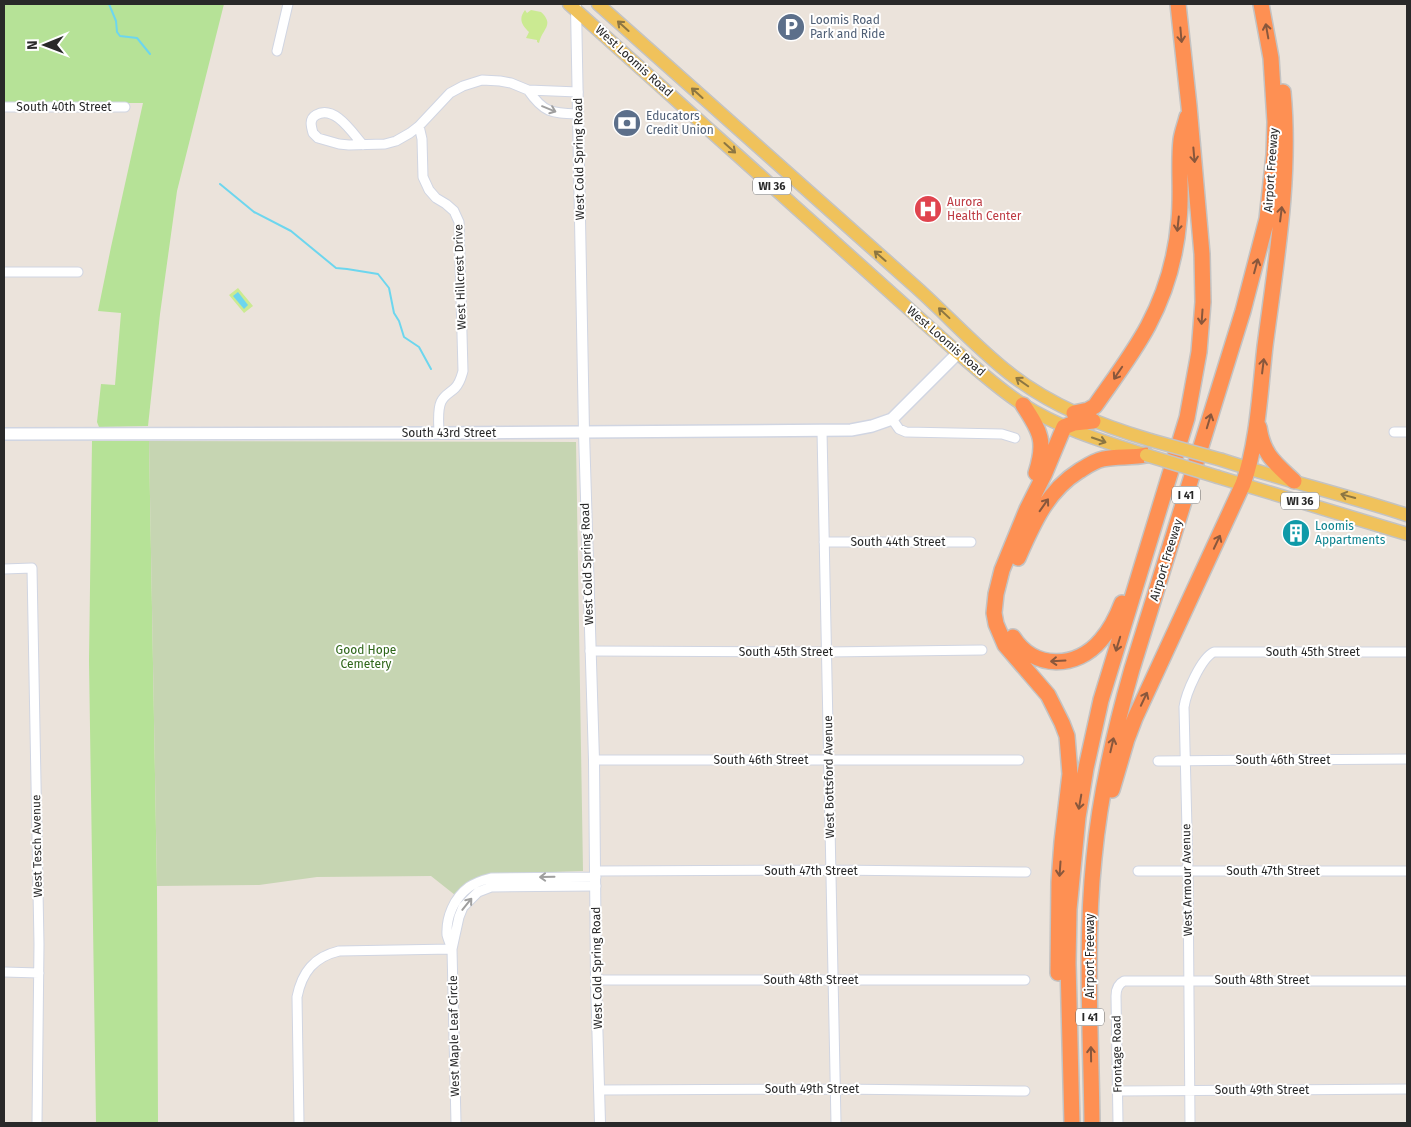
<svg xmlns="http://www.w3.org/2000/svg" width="1411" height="1127" font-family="'Fira Sans',sans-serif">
	<rect width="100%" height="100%" fill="#ebe3db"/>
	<!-- green -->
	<path fill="#b6e297" d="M4 4H224L177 191 160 314 148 426 99 427 97 422 101 384 115 385 121 313 98 311 111 247 143 103H4Z
		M92 441H149L157 886 158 1123H96L89 661Z"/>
	<!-- cemetery -->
	<path fill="#c6d5b2" d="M149 441 576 442 583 871 495 874 455 895 431 876 317 877 259 885 157 886Z"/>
	<!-- pitch -->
	<path fill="#cbea92" d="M525 10 527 13 531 10 541 12C555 25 542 29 539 43L537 42V40L526 38 529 32C522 25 518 19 525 10Z
		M238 288 253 306 244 313 229 295Z"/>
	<!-- water -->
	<path fill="#6dd6ee" d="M238 292 248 305 244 309 233 296Z"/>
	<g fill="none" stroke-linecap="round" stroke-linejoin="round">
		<!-- stream -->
		<path stroke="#6dd6ee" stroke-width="2" d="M109 4 116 21 117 32 120 36 137 38 150 54
			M220 184 254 212 291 231 336 268 347 269 378 274 389 288 394 313 399 321 404 337 419 347 431 369"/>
		<defs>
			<path id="minor" d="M277 51 288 4
				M528 90C544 113 551 113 578 114
				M4 107H125
				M419 126 422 139 423 177 429 190 436 198 446 204 454 211 459 222 463 371C461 378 460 383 455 388 450 393 444 395 441 402 437 411 439 424 439 433
				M363 145C353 134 335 104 316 115 309 119 311 126 313 133L318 138 339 144 349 145 385 144 396 141 410 133 419 126 450 93 463 86 482 80 500 81 511 83 528 90 578 92
				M4 272H78
				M892 419 899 429 906 432 1002 434 1015 438
				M822 431 836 1123
				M1394 432H1407
				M824 542H971
				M4 569 32 568 39 944 37 1123
				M590 651 827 652 982 650
				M594 760H1019
				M1158 761 1407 759
				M596 871 831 870 1026 872
				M1138 871H1407
				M451 947C450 943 448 939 447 935 446 917 454 898 469 887 476 882 483 880 491 878L596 877
				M4 972 39 973
				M596 980H1025
				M599 1090 835 1089 1025 1091
				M1117 1091 1407 1089
				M299 1123 297 997C302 972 314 957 339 951L452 949
				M456 1123 452 949 459 917 463 907 478 892 491 887 596 886
				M1118 1123 1116 996C1116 990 1118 984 1124 981H1407
				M1190 1123 1188 871 1184 707C1186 693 1201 658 1214 652H1407"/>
			<path id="tertiary" d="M576 7 584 432 594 760 596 980 600 1123"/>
			<path id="secondary" d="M4 434 439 433 851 430 872 426 892 419 958 353"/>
			<path id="primary" d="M569 4 958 353C979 371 999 389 1022 404 1059 428 1102 441 1143 454
				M598 4 917 288C948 316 976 347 1009 373 1051 406 1100 425 1150 440
				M1222 460C1283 480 1346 495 1407 515
				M1218 477 1407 534"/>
			<path id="motorway" d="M1023 405C1041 432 1046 442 1036 473
				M1074 413 1088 410 1095 406C1113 380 1133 354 1148 326 1165 294 1176 256 1179 220 1182 193 1178 166 1181 140 1182 132 1185 125 1187 117
				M1259 427C1263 455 1275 463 1294 481
				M1018 558C1033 524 1047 491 1079 471 1087 466 1094 461 1103 459 1117 456 1132 458 1146 455
				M1013 637C1034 670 1077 669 1101 640 1111 629 1117 616 1122 603
				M1112 790 1127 739 1135 718 1243 484C1258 443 1260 390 1265 346 1276 262 1291 176 1283 92
				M1058 973 1059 882 1062 842 1070 774 1067 736 1062 723 1048 695 1005 645 996 624 994 613 996 594 1002 570 1027 509 1044 475 1064 427 1074 423 1093 421
				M1072 1123 1068 963 1069 909 1078 817 1086 768 1101 700 1187 418 1199 352 1203 302 1202 254 1189 106 1178 4
				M1092 1123C1091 1035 1085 946 1094 858 1100 794 1114 732 1132 669L1243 311 1267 219 1274 155 1275 122 1271 58 1261 4"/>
		</defs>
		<!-- minor casing -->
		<use href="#minor" stroke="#d0d5e2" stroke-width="11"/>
		<!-- tertiary casing -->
		<use href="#tertiary" stroke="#d0d5e2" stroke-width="12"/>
		<!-- secondary casing -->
		<use href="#secondary" stroke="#d0d5e2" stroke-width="14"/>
		<!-- primary casing -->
		<use href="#primary" stroke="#c3c3c3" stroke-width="15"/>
		<!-- motorway casing -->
		<use href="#motorway" stroke="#c3c3c3" stroke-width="18"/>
		<!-- minor -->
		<use href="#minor" stroke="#fff" stroke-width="9"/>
		<!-- tertiary -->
		<use href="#tertiary" stroke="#fff" stroke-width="10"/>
		<!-- secondary -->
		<use href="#secondary" stroke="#fff" stroke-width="11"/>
		<!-- primary -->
		<use href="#primary" stroke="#f0c25b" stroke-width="12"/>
		<!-- motorway -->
		<use href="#motorway" stroke="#fe9053" stroke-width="15"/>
		<defs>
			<path id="primary-bridge" d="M1150 440 1222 460
				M1146 455 1218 477"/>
		</defs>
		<!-- primary-bridge casing -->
		<use href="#primary-bridge" stroke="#c3c3c3" stroke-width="15" stroke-linecap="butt"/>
		<!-- primary-bridge -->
		<use href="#primary-bridge" stroke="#f0c25b" stroke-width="12"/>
	</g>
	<!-- one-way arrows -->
	<defs><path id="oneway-shaft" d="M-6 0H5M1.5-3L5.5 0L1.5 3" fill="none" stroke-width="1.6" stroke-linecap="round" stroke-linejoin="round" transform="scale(1.25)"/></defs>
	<g stroke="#8c7642">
		<use href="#oneway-shaft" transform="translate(623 26) rotate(-138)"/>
		<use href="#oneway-shaft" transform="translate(697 93) rotate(-138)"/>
		<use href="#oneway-shaft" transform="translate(730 148) rotate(42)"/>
		<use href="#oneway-shaft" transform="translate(880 256) rotate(-139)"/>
		<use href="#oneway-shaft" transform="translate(944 313) rotate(-137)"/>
		<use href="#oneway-shaft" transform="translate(1022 382) rotate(-145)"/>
		<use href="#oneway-shaft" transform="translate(1099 440) rotate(19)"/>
		<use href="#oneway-shaft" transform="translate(1348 496) rotate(-165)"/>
	</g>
	<g stroke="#89573c">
		<use href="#oneway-shaft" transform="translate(1267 31) rotate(-100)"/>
		<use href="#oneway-shaft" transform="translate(1181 35) rotate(85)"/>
		<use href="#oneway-shaft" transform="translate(1194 155) rotate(85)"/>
		<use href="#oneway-shaft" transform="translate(1281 214) rotate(-83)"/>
		<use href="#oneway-shaft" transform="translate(1178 224) rotate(96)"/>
		<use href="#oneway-shaft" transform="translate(1256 266) rotate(-75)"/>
		<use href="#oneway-shaft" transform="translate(1202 317) rotate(94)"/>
		<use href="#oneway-shaft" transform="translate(1263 366) rotate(-83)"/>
		<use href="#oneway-shaft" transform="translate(1118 373) rotate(124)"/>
		<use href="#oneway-shaft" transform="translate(1209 421) rotate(-73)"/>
		<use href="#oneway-shaft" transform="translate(1044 505) rotate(-55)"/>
		<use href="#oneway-shaft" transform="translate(1217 542) rotate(-65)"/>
		<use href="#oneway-shaft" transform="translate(1118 644) rotate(107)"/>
		<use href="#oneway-shaft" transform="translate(1058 661) rotate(177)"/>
		<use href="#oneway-shaft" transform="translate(1144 699) rotate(-65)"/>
		<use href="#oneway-shaft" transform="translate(1112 745) rotate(-77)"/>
		<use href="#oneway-shaft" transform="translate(1080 802) rotate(100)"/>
		<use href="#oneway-shaft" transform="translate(1060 869) rotate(94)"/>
		<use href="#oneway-shaft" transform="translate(1091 1054) rotate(-91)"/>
	</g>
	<g stroke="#9f9f9f">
		<use href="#oneway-shaft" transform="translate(549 109) rotate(22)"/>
		<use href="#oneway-shaft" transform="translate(547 877) rotate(179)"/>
		<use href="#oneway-shaft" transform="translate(467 904) rotate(-51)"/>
	</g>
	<!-- icons -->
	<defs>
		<symbol id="parking-disc" viewBox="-11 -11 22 22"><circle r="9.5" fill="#5c6f8a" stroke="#fff"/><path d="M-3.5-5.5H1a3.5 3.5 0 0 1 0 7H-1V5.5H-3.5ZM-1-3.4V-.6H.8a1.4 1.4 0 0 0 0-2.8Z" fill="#fff"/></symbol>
		<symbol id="bank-disc" viewBox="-11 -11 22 22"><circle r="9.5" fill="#5c6f8a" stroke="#fff"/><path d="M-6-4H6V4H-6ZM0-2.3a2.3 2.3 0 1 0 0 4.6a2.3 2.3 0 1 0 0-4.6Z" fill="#fff"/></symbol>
		<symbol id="hospital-disc" viewBox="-11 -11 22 22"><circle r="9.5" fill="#e0444e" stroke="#fff"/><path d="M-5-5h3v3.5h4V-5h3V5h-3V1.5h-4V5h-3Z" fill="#fff"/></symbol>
		<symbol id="building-disc" viewBox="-11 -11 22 22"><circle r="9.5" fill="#0f9aa8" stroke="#fff"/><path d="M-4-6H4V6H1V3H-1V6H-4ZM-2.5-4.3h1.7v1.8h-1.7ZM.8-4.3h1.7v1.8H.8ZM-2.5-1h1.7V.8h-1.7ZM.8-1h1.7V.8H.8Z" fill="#fff"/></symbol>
	</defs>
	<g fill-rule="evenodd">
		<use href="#parking-disc" x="775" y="11" width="32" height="32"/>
		<use href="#bank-disc" x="611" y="107" width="32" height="32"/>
		<use href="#hospital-disc" x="912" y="193" width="32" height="32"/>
		<use href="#building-disc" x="1280" y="517" width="32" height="32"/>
	</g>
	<g text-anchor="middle" stroke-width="4" stroke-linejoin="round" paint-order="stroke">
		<!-- shield labels -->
		<g fill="#fff" stroke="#696969" stroke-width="1">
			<rect x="753" y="177.5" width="38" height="17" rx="4"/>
			<rect x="1172" y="486.5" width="28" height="17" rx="4"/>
			<rect x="1281" y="492.5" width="38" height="17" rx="4"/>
			<rect x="1076" y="1008.5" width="28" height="17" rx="4"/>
		</g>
		<g font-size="11" font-weight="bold" fill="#292929">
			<text x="772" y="190">WI 36</text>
			<text x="1186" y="499">I 41</text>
			<text x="1300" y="505">WI 36</text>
			<text x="1090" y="1021">I 41</text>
		</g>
		<!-- service labels -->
		<g font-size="12" fill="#4e5e75" stroke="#fff" text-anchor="start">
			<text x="810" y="24">Loomis Road<tspan x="810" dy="14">Park and Ride</tspan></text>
			<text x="646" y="120">Educators<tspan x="646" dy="14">Credit Union</tspan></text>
		</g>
		<!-- street labels -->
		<g font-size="12" fill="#292929" stroke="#fff">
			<text transform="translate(634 61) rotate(42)" y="4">West Loomis Road</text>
			<text x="64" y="111">South 40th Street</text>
			<text transform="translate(579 159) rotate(-91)" y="4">West Cold Spring Road</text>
			<text transform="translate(1271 170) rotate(-86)" y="4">Airport Freeway</text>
			<text transform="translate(460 277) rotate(-92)" y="4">West Hillcrest Drive</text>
			<text transform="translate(946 341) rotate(41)" y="4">West Loomis Road</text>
			<text x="449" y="437">South 43rd Street</text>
			<text x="898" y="546">South 44th Street</text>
			<text transform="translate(1166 560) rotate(-73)" y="4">Airport Freeway</text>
			<text transform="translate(587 564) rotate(-92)" y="4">West Cold Spring Road</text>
			<text x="786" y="656">South 45th Street</text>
			<text x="1313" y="656">South 45th Street</text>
			<text x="761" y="764">South 46th Street</text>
			<text x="1283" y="764">South 46th Street</text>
			<text transform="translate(829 777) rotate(-91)" y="4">West Bottsford Avenue</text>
			<text transform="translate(37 846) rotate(-91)" y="4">West Tesch Avenue</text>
			<text x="811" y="875">South 47th Street</text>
			<text x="1273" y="875">South 47th Street</text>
			<text transform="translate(1187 880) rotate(-91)" y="4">West Armour Avenue</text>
			<text transform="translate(1090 956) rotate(-90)" y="4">Airport Freeway</text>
			<text transform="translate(597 968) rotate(-91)" y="4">West Cold Spring Road</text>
			<text x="811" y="984">South 48th Street</text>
			<text x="1262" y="984">South 48th Street</text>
			<text transform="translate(454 1036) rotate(-91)" y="4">West Maple Leaf Circle</text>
			<text transform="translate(1117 1054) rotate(-91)" y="4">Frontage Road</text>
			<text x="812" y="1093">South 49th Street</text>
			<text x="1262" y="1094">South 49th Street</text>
		</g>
		<!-- health labels -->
		<g font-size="12" fill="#be3a42" stroke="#fff" text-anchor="start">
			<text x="947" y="206">Aurora<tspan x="947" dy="14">Health Center</tspan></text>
		</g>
		<!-- culture labels -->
		<g font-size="12" fill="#0d838f" stroke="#fff" text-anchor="start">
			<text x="1315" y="530">Loomis<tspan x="1315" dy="14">Appartments</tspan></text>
		</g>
		<!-- park labels -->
		<g font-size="12" fill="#2f661a" stroke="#fff">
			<text x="366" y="654">Good Hope<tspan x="366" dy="14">Cemetery</tspan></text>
		</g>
	</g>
	<!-- border -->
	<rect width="1411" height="1127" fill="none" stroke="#292929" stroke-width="10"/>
	<!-- north arrow -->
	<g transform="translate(45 45) rotate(269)" stroke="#ffffff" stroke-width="4" paint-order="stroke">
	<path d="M0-4L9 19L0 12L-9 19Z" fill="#292929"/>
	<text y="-8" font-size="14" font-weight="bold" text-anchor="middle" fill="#292929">N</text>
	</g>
</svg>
